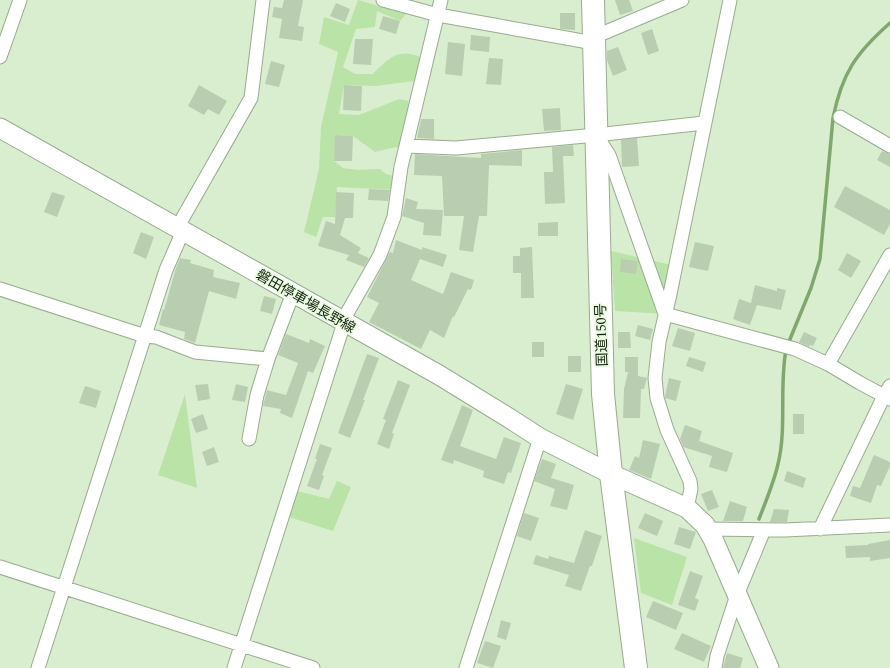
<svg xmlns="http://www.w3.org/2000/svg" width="890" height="668" font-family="Spectral,'Noto Sans JP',serif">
	<rect width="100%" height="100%" fill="#d9eecf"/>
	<!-- green -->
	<path fill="#bae3a8" d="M358 0 406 14 400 21 377 11 375 27 356 29 343 67 355 74H373C388 58 400 47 422 58V80L376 86 344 85 339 114 359 115 399 99 408 101 410 113 400 147 391 148 375 152 353 136 336 135 334 161 343 168 358 170 380 169 386 174 394 176 398 190 337 187 335 217H323L316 237 304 232 319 169 321 127 338 52 319 44 324 17 349 25Z
		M611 251 676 266 665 314 615 311Z
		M185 394 197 488 158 475Z
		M337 481 351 487 333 531 289 517 297 491 329 499Z
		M634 538 687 557 672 605 641 593Z"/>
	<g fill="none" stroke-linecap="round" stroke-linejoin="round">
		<!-- stream -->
		<path stroke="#80a86d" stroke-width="3.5" d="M788 344 811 288 820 259 833 118C842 73 856 53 890 23
			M759 519C766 501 774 482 778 464 787 428 779 387 786 350"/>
	</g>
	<!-- building -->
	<path fill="#b9ceb0" d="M284 0H303L298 26 304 27 302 41 279 38 282 19 272 17 274 7 282 8Z
		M615 0H629L633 11 620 15Z
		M336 3 350 9 345 22 330 16Z
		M560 13H575V30L560 29Z
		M383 16 400 21 396 34 379 29Z
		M652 29 659 51 648 55 641 33Z
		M471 35 490 37 489 52 470 50Z
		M355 39H373L371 65 353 64Z
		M448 42 465 44 462 76 445 74Z
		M618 47 627 70 613 76 607 60V51Z
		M489 58 503 59 501 85 486 84Z
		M271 61 285 65 279 87 265 84Z
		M199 85 227 101 219 115 208 109 204 115 188 106Z
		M344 85 362 86 361 111 343 110Z
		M560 108 561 130 544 131 542 109Z
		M421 119H434V139L417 138Z
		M335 135 353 136 352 161H334Z
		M637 138 639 166 622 167 621 140Z
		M573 145 574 156H563L565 203 545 204 544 172H553L552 147Z
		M522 150V166L489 165 487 216H479L473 252 459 250 464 216H444L442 176 414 175 415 154 481 158V154Z
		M882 151 890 154V167L877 160Z
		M845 186 890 210V224L884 235 834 207Z
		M369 189 390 190 388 201 368 200Z
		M52 192 65 196 57 217 44 212Z
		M336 192 354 193 353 218H345L340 235 361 248 358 253 369 258 364 267 346 260 349 255 318 246 326 221 335 224Z
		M406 198 418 202 416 209 443 210 441 236 423 235 424 223 402 216Z
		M558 222V236H538V223Z
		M141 232 154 237 146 259 133 253Z
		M396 240 422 250V247L447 255 443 267 420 259 411 280 443 294 451 272 474 280 471 290 468 289 454 317 453 316 444 338 430 330 421 349 369 322 379 303 367 297 390 252 393 253Z
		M695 242 714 246 708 271 689 267Z
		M532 247 534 298H521V273H513V256H520V248Z
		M847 253 861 261 851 278 838 270Z
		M180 258 191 260 190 263 214 270 213 277 240 283 236 299 209 291 195 343 184 339 185 332 159 325 163 309 164 310 176 268Z
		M621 259 638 261 636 274 620 272Z
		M755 285 777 291V288L786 290 781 310 757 305 750 325 733 319 739 299 751 303Z
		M264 296 276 299 272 314 260 311Z
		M638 325 653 329 650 340 635 336Z
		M678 328 695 333 690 351 672 346Z
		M618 332H630L631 348H618Z
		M804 332 817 338 813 346 810 345 809 347 799 342Z
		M286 334 309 343 310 339 325 346 313 373 308 371 292 418 280 413 281 409 263 406 267 390 286 395 298 363 278 355Z
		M532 342H544V357H532Z
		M367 354 379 358 363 400H365L350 438 338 433Z
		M568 356H581V372H568Z
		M625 357H638V376L647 378 644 389H641L640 418H623L624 389 628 372H625Z
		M689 357 706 362 703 372 686 366Z
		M669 378 681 381 676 401 665 398V396Z
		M398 380 410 385 392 433 394 434 389 449 377 444 386 420 383 419Z
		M208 384 210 399 198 401 195 385Z
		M236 384 248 387 245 402 232 400Z
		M566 384 583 389 573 420 556 414Z
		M85 386 101 391 96 408 79 403Z
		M462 405 473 410 460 446 496 459 504 437 521 443 511 473 508 472 504 484 483 477 484 471 454 460 453 464 441 460Z
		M203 414 208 429 196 433 191 419Z
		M793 414H804V434H793Z
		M685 425 702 431 699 441 733 453 727 472 709 467 712 456 683 447 680 439Z
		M643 440 660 444 651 479 629 470 635 456 639 458Z
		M320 444 332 448 322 475 324 476 319 490 307 486 317 459H315Z
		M214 447 219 462 207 466 202 452Z
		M874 455 890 462V466L881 486 877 485 871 503 850 496 853 486 860 488Z
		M542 459 556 464 551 478 574 485 567 510 550 506 555 489 534 481Z
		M787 471 806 478 803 488 784 481Z
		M712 490 719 507 708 511 701 494Z
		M730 501 747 507 743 521H723Z
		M774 509 789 510 787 522H770Z
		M524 513 539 518 531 541 517 536Z
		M645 513 663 521 657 536 638 528Z
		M679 527 696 532 690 549 674 544Z
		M585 530 602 536 592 566H590L581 591 565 586 569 575 533 564 536 555 548 559 549 556 574 563Z
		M890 540V558L870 561V557L846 558 845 546 868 545V544Z
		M690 571 703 576 695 598 699 600 695 611 678 605Z
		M653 601 683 613 676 630 646 617Z
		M501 620 511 623 506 640 497 637Z
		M682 633 711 646 704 662 674 649Z
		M485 641 501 646 493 668 477 663Z
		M727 653 743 658 740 668H723Z"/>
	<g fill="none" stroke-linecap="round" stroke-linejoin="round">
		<defs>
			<path id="street" d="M383 0 438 15 594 43
				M594 37 682 0
				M0 57 20 0
				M840 117 890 146
				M598 138 609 155 665 314 795 349 828 364 860 383 890 399
				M406 146 456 148 596 135 704 123
				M177 228 251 98 263 0
				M0 289 145 336 156 337 195 352 268 359
				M342 322 380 255 394 217 401 167 441 0
				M828 364 890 255
				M249 439 257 395 268 359 293 293
				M687 508 691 489 690 481 667 430 657 398 655 378 659 342 670 294 730 0
				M707 529 785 530 890 525
				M820 529 884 396 890 386
				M0 567 313 668
				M38 668 166 270 183 231
				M234 668 344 323
				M466 668 540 438
				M715 668 717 656 737 595 764 530"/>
			<path id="secondary" d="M0 128 439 375 509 418 540 438 611 474 687 508 705 525 713 539 769 668"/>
			<path id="highway" d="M593 0 603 394 611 474 636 668"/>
		</defs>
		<!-- street casing -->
		<use href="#street" stroke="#98ac8f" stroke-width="15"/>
		<!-- secondary casing -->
		<use href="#secondary" stroke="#98ac8f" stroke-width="21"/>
		<!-- highway casing -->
		<use href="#highway" stroke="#98ac8f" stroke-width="24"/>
		<!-- street -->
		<use href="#street" stroke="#fff" stroke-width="13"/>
		<!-- secondary -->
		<use href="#secondary" stroke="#fff" stroke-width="19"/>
		<!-- highway -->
		<use href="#highway" stroke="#fff" stroke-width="22"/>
	</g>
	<g text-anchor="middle" stroke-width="3.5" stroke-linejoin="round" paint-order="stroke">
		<!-- street labels -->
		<g font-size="14" fill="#161e13" stroke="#e6fcdc">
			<text transform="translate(306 301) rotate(30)" y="5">磐田停車場長野線</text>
			<text transform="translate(601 335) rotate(-92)" y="5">国道150号</text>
		</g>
	</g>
</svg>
